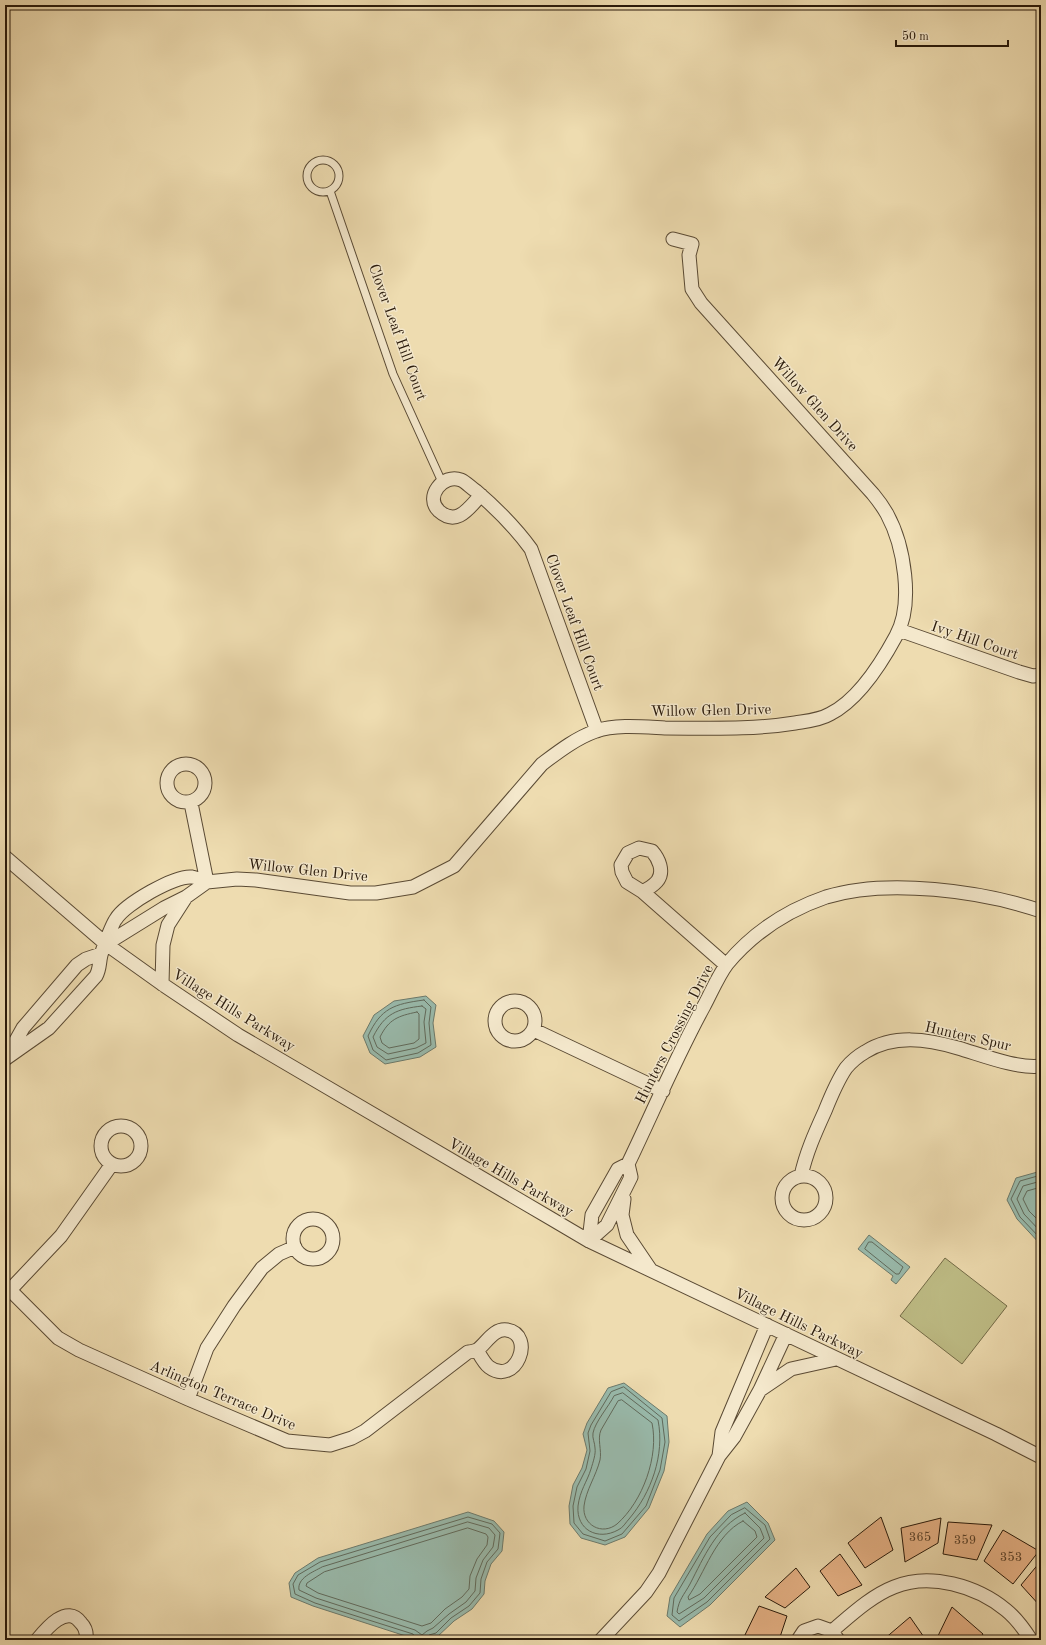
<svg xmlns="http://www.w3.org/2000/svg" width="1046" height="1645" font-family="'Old Standard TT',serif">
	<rect width="100%" height="100%" fill="#eedcb0"/>
	<filter id="stains"><feTurbulence type="fractalNoise" baseFrequency=".005" numOctaves="4"/><feColorMatrix values="0 0 0 0 .2 0 0 0 0 .09 0 0 0 0 .02 0 0 0 .5 -.17"/></filter>
	<radialGradient id="worn" r=".72"><stop offset=".6" stop-color="#630" stop-opacity="0"/><stop offset="1" stop-color="#630" stop-opacity=".3"/></radialGradient>
	<!-- green -->
	<path fill="#bfbe87" stroke="#746c48" d="M945 1258 1007 1306 962 1364 900 1316Z"/>
	<!-- water -->
	<path fill="#99bbad" stroke="#6c7a6c" d="M426 996 436 1005 433 1023 436 1047 420 1057 385 1064 370 1053 363 1036 374 1015 394 1001Z
		M1041 1171V1245L1017 1219 1007 1200 1016 1178Z
		M869 1235 910 1267 896 1284 891 1280 893 1276 858 1249Z
		M624 1383 667 1416 669 1442 664 1471 649 1508 625 1537 605 1545 581 1538 570 1524 569 1506 573 1485 582 1468 587 1450 583 1434 587 1423 608 1388Z
		M747 1502 768 1523 775 1540 710 1605 680 1627 667 1616 670 1597 707 1534 728 1511Z
		M468 1512 494 1521 504 1532 502 1551 491 1564 485 1581 484 1594 472 1609 454 1621 437 1637 418 1640 313 1606 291 1597 289 1583 295 1573 318 1558Z"/>
	<g fill="none" stroke-linecap="round" stroke-linejoin="round">
		<!-- shore -->
		<path stroke="#606a5c" stroke-width="1" d="M424 1000 431 1007 429 1023 431 1045 418 1053 386 1060 373 1050 368 1036C381 1008 394 1004 424 1000Z
			M422 1006 426 1009 424 1022 426 1043 416 1048 388 1054 377 1047 373 1037C385 1013 397 1009 422 1006Z
			M417 1012 419 1014V1039L414 1043 389 1048 382 1043 380 1037C389 1019 398 1016 417 1012Z
			M1041 1175 1020 1181 1011 1199 1020 1217 1041 1239
			M1041 1181 1023 1186 1017 1199 1024 1214 1041 1232
			M1041 1187 1027 1191 1023 1199 1029 1211 1041 1223
			M869 1242H872L903 1267 899 1274H896L865 1249Z
			M624 1387 662 1418 665 1442 660 1470 646 1506 622 1534 605 1541 583 1534 574 1523 573 1506 577 1487 586 1469 590 1451 588 1433 591 1425 611 1392Z
			M623 1393 658 1420C665 1455 651 1493 629 1519 626 1522 623 1528 618 1530 598 1541 576 1530 578 1506 580 1490 587 1482 591 1469 593 1462 596 1454 595 1448 595 1443 592 1438 593 1433 595 1422 609 1406 614 1396Z
			M622 1400 652 1423C659 1456 643 1501 617 1524 602 1536 582 1525 584 1506 586 1490 596 1476 600 1460 602 1450 597 1439 601 1430L618 1401Z
			M745 1508 765 1525 770 1539 707 1602 679 1621 672 1615 674 1598 710 1537 731 1515Z
			M745 1513 760 1528 764 1538 704 1598 679 1614 677 1612C679 1599 684 1595 690 1584 704 1557 716 1527 745 1513Z
			M743 1521 755 1531 757 1537 700 1594 689 1600 688 1597C705 1573 715 1535 743 1521Z
			M468 1522 489 1528 495 1535 493 1547 483 1560 476 1578 475 1591 466 1602 449 1614 433 1628 427 1631 422 1635 415 1630 316 1598 299 1590C297 1578 313 1572 322 1567Z
			M468 1528 486 1534 488 1537 487 1545 477 1559 470 1576 469 1589 462 1597 445 1609 431 1623 422 1626 318 1593 306 1586 307 1583 324 1572Z
			M416 1640 413 1634 315 1603 295 1594 293 1584 298 1575 320 1562 468 1517 492 1524 500 1533 498 1549 487 1562 481 1579 480 1593 469 1606 451 1618 436 1633 429 1635 427 1640"/>
	</g>
	<!-- building -->
	<path fill="#e7b387" stroke="#28190a" d="M881 1517 893 1550 865 1568 848 1543Z
		M941 1518 938 1543 905 1562 901 1528Z
		M948 1522 992 1525 977 1560 943 1554Z
		M1003 1530 1039 1551 1013 1584 984 1561Z
		M840 1554 862 1585 838 1596 820 1571Z
		M1040 1562H1041V1607L1021 1585Z
		M796 1568 810 1587 785 1608 765 1597Z
		M759 1606 787 1616 779 1640 743 1639Z
		M952 1607 983 1634 979 1640H942L937 1638Z
		M910 1617 926 1640H883Z"/>
	<g fill="none" stroke-linecap="round" stroke-linejoin="round">
		<defs>
			<path id="service" d="M307 176a16 16 0 1 1 32 0a16 16 0 1 1-32 0Z
				M330 191 393 374 442 482"/>
			<path id="minor" d="M481 495C469 508 457 527 439 511 424 497 443 473 461 480 466 482 471 488 476 491 497 509 515 527 531 549L597 731
				M899 630 1019 672 1033 676 1041 675
				M167 783a19 19 0 1 1 38 0a19 19 0 1 1-38 0Z
				M5 857 106 944 162 984 238 1035 550 1218 589 1241 996 1434 1041 1457
				M643 892C647 889 655 885 658 880 664 871 659 859 652 851L639 848 628 853 621 865 622 872 627 882 643 892 726 965
				M106 944 164 908 186 897 207 882 237 879 256 880 350 893H376L413 887 454 866 542 764C558 752 576 738 596 731 615 724 645 727 665 728 709 728 752 730 795 723 807 721 820 720 830 714 858 700 882 662 896 636 914 604 904 545 887 514 883 507 878 500 873 494L701 303 692 289 689 255 692 244 673 239
				M162 984 163 945 168 925 186 897
				M495 1021a20 20 0 1 1 40 0a20 20 0 1 1-40 0Z
				M534 1030 663 1091
				M9 1053 23 1028 77 965 86 959 101 954
				M5 1059 49 1028 96 976C100 969 99 963 101 955 102 951 113 922 116 919 125 904 175 875 192 877 197 878 202 880 207 882L191 803
				M101 1146a20 20 0 1 1 40 0a20 20 0 1 1-40 0Z
				M801 1176C806 1153 815 1133 825 1111 831 1096 837 1081 846 1068 851 1062 858 1056 865 1052 894 1034 927 1039 958 1048 982 1055 1017 1069 1041 1066
				M782 1198a22 22 0 1 1 44 0a22 22 0 1 1-44 0Z
				M624 1199 622 1215 627 1235 650 1269
				M293 1239a20 20 0 1 1 40 0a20 20 0 1 1-40 0Z
				M589 1241 607 1225 631 1177 628 1164C653 1112 676 1057 704 1006 711 993 718 976 727 964 753 933 788 910 826 897 887 878 982 891 1041 911
				M589 1241 592 1215 618 1169 628 1164
				M5 1285 58 1338 79 1350 188 1399 287 1441 330 1445 352 1438 365 1431 468 1352C471 1352 474 1351 477 1350 486 1344 493 1328 507 1330 536 1335 516 1387 489 1367 484 1363 480 1355 477 1350
				M10 1290 61 1236 112 1164
				M760 1390 791 1369 836 1359
				M188 1399 207 1348 234 1306 262 1268 279 1254 295 1247
				M719 1456 722 1432 767 1325
				M832 1631C851 1615 871 1596 894 1587 930 1572 977 1586 1006 1610 1016 1618 1024 1629 1031 1640
				M37 1640C46 1629 67 1603 81 1623 86 1628 87 1633 86 1640
				M601 1640 646 1592 659 1573 719 1456 734 1437 760 1390 786 1334
				M798 1640 804 1631 818 1626 832 1631 838 1640"/>
		</defs>
		<!-- service casing -->
		<use href="#service" stroke="#5a4a34" stroke-width="9"/>
		<!-- minor casing -->
		<use href="#minor" stroke="#5a4a34" stroke-width="15"/>
		<!-- service -->
		<use href="#service" stroke="#f4e8cc" stroke-width="7"/>
		<!-- minor -->
		<use href="#minor" stroke="#f4e8cc" stroke-width="13"/>
	</g>
	<g text-anchor="middle" stroke-width="3" stroke-linejoin="round" paint-order="stroke">
		<!-- number labels -->
		<g font-size="13" fill="#584029">
			<text x="920" y="1541">365</text>
			<text x="965" y="1544">359</text>
			<text x="1011" y="1561">353</text>
		</g>
		<!-- street labels -->
		<g font-size="15" fill="#28190a" stroke="#f4e8cc">
			<text transform="translate(398 332) rotate(70)" y="5">Clover Leaf Hill Court</text>
			<text transform="translate(815 404) rotate(48)" y="5">Willow Glen Drive</text>
			<text transform="translate(575 622) rotate(70)" y="5">Clover Leaf Hill Court</text>
			<text transform="translate(975 640) rotate(19)" y="5">Ivy Hill Court</text>
			<text transform="translate(711 710) rotate(-1)" y="5">Willow Glen Drive</text>
			<text transform="translate(308 870) rotate(6)" y="5">Willow Glen Drive</text>
			<text transform="translate(234 1010) rotate(32)" y="5">Village Hills Parkway</text>
			<text transform="translate(674 1034) rotate(-63)" y="5">Hunters Crossing Drive</text>
			<text transform="translate(968 1036) rotate(13)" y="5">Hunters Spur</text>
			<text transform="translate(511 1177) rotate(30)" y="5">Village Hills Parkway</text>
			<text transform="translate(799 1323) rotate(26)" y="5">Village Hills Parkway</text>
			<text transform="translate(223 1395) rotate(23)" y="5">Arlington Terrace Drive</text>
		</g>
	</g>
	<!-- margin -->
	<rect width="1046" height="1645" fill="none" stroke="#eedcb0" stroke-width="20"/>
	<rect x="6" y="6" width="1034" height="1633" fill="none" stroke="#28190a" stroke-width="2"/>
	<rect x="10" y="10" width="1026" height="1625" fill="none" stroke="#28190a"/>
	<!-- scale -->
	<path d="M896 40v6h112v-6" fill="none" stroke="#28190a" stroke-width="2"/>
	<text x="902" y="40" font-size="12" fill="#28190a" stroke="#f4e8cc" stroke-width="3" paint-order="stroke">50 m</text>
	<rect width="100%" height="100%" filter="url(#stains)"/>
	<rect width="100%" height="100%" fill="url(#worn)"/>
</svg>
